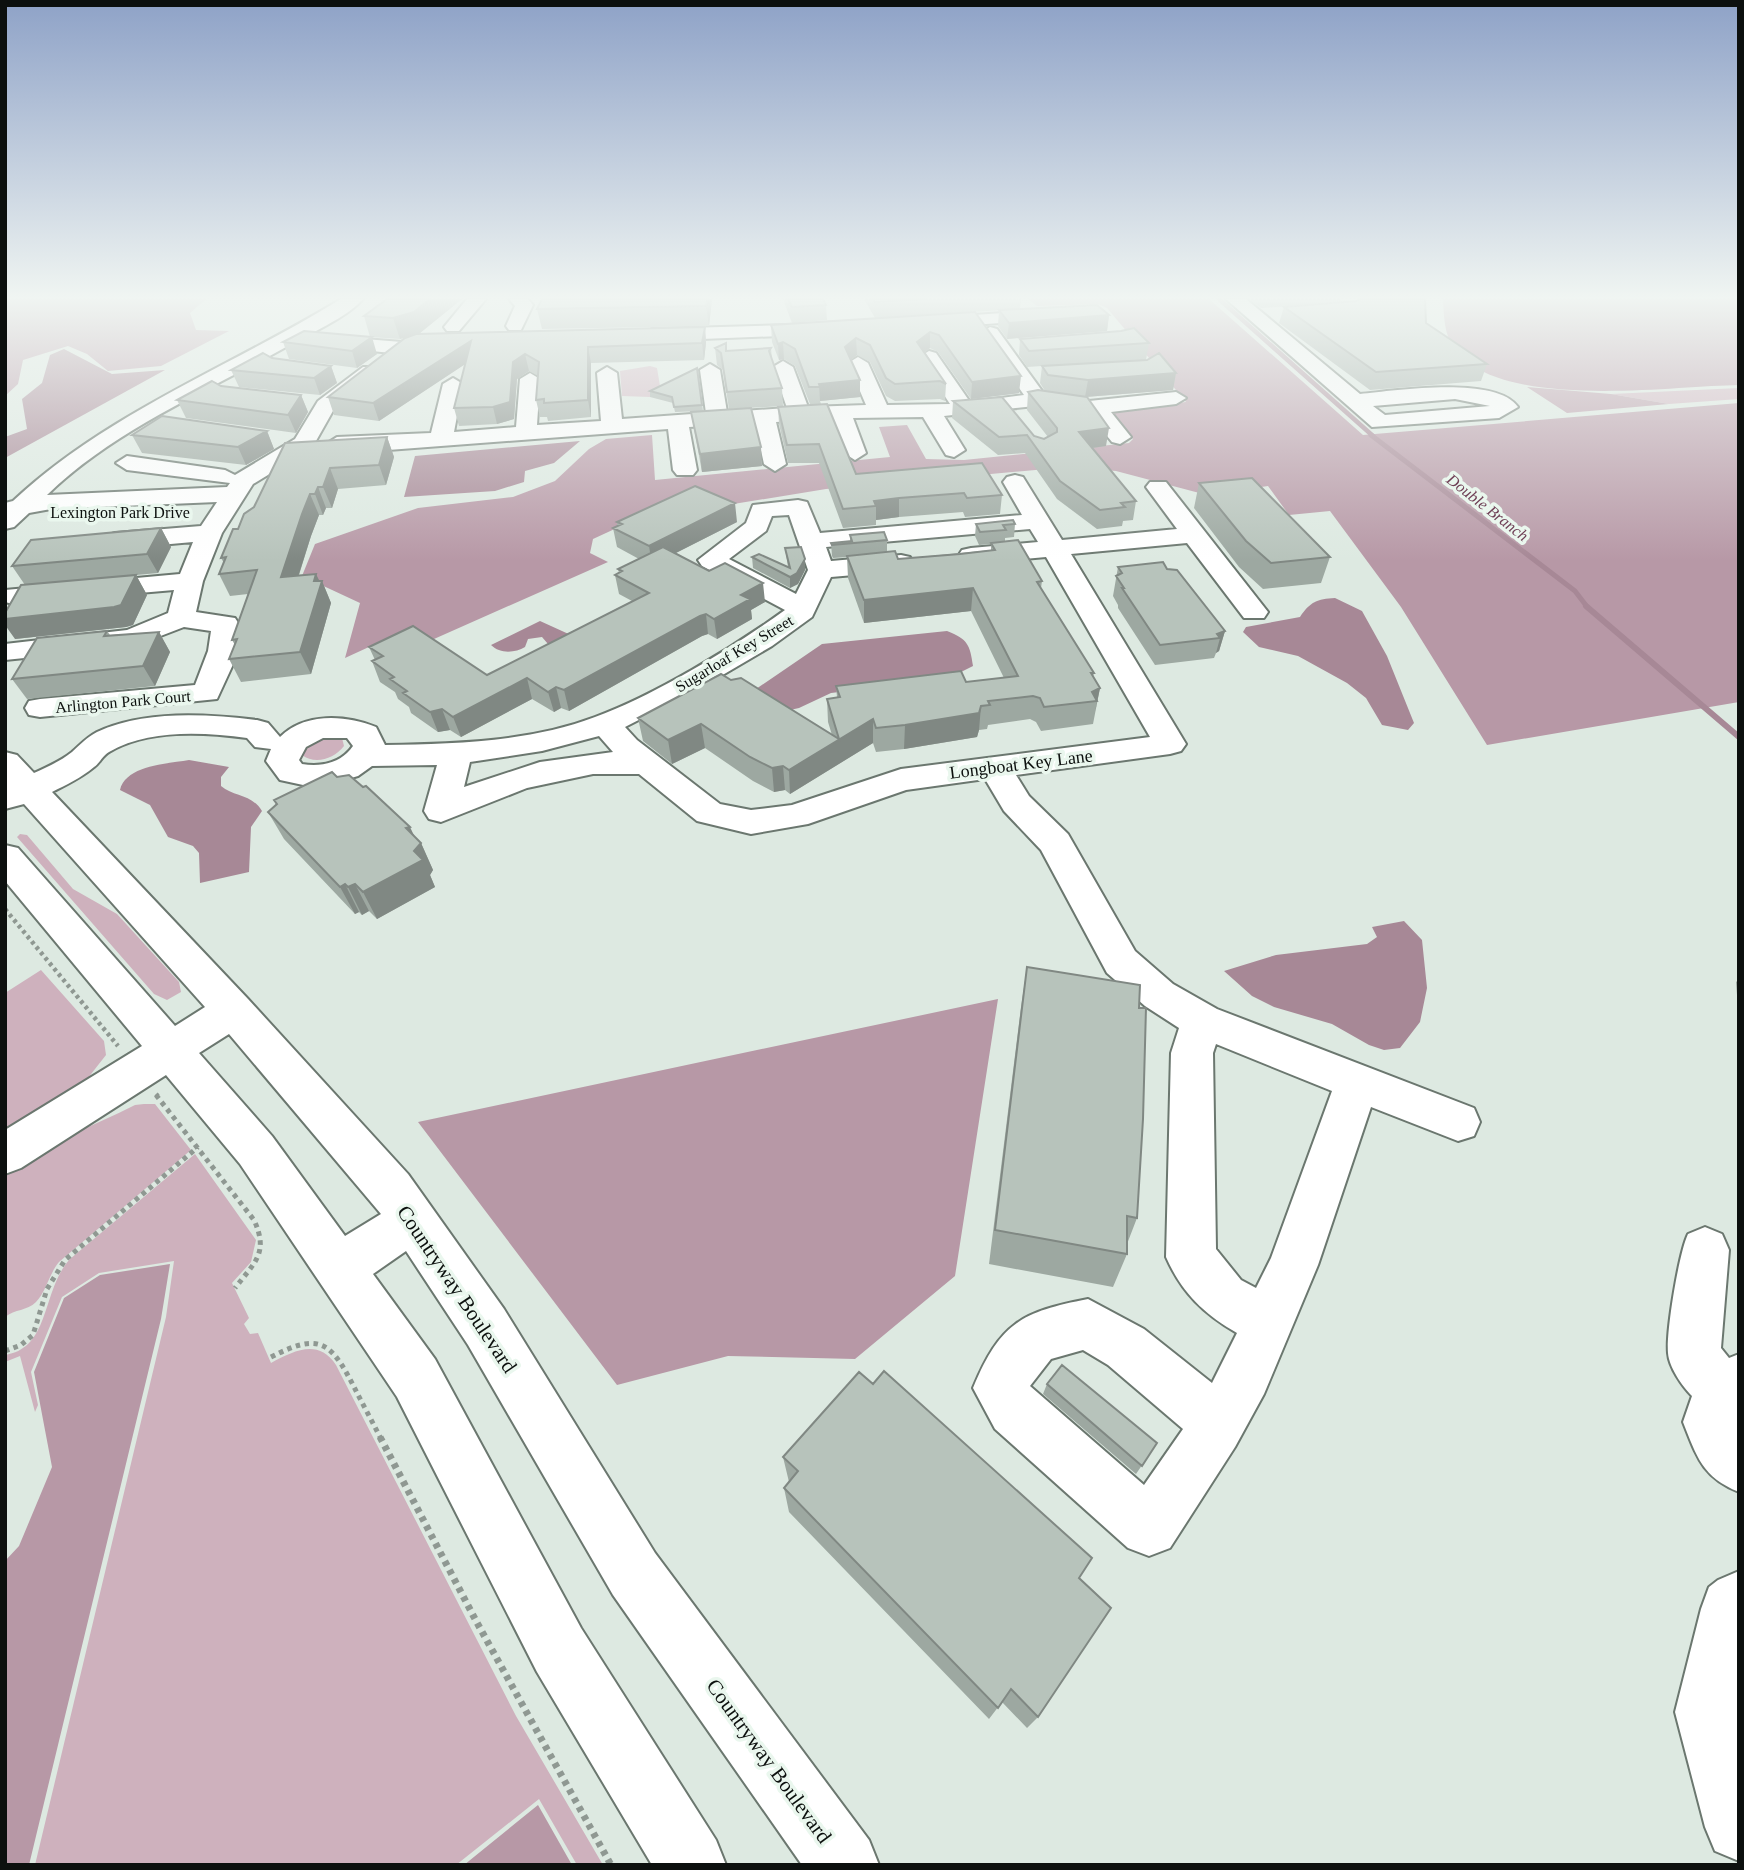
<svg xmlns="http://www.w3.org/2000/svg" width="1744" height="1870" font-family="Georgia,serif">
	<rect width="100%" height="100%" fill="#dde9e1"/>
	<!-- green -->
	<path fill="#ceb1bd" d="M650 366 657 368 661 392 650 397 622 396 620 371Z
		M1739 388V399L1669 404 1611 394Z
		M337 736 342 738 344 746C334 759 315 765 302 755L303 747 318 737Z
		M20 834 27 835 73 889 117 914 179 982 181 992 167 1000 154 994 17 837Z
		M41 970 104 1041 106 1055 84 1083 5 1131V993Z
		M144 1104H155L191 1150 59 1262C49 1274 46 1292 36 1302 27 1311 15 1309 5 1317V1167C47 1143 92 1127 135 1105Z
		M195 1154 256 1240 251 1262 232 1283 249 1318 244 1324 250 1334 258 1333 271 1363C294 1351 318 1338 336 1365L516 1716 603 1865H577L539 1799 456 1865H35L166 1317 174 1261 99 1273 62 1297 31 1372 38 1405 35 1412 20 1356 5 1362V1355C51 1348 41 1291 70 1259Z"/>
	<!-- forest -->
	<path fill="#b798a6" d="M5 299H206L190 313 196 330 229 331 161 366 108 371 87 354 68 346 23 360 18 384 5 396Z
		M1029 299H1209L1363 435 1739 403V702L1487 745 1401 607 1330 511 1289 515 1268 486 1207 495 1116 471 1069 467 826 489 715 507 684 497 593 539 590 553 608 562 434 639 382 641 345 658 360 603 302 576 315 544 418 508 513 497 555 481 589 449 606 439 652 435 655 480 890 457 879 427 907 425 926 459 964 460 1129 443 1133 439 1107 410 1186 402 1107 308 1098 304 1037 306Z
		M1443 299H1739V385C1669 386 1503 411 1455 350 1444 335 1444 317 1443 299Z
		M1527 387 1611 394 1669 404 1567 413Z
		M998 999 955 1276 855 1359 728 1356 617 1385 418 1122Z
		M170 1264 161 1319 29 1865H5V1561L19 1546 52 1467 34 1372 64 1298 100 1275Z
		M538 1805 572 1865H464Z"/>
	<!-- water -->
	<path fill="#a78896" d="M64 349 112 374 165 370 5 458V437L27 429 22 399 42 383 50 355Z
		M580 441 554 463 525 471 524 482 495 491 404 497 415 456Z
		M1335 598 1362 611 1387 656 1414 723 1408 730 1382 725 1366 698 1347 683 1298 656 1259 647 1243 632 1246 627 1300 617C1310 602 1317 599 1335 598Z
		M540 621 573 636 548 644 542 637 528 639 525 647C515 653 500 654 491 645Z
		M947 631C968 639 970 645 973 666L947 679 831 693 799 708 790 710 756 689 822 644Z
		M189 760 229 767 221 777V786C234 797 252 794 262 811L251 827 249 872 200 883 199 853 193 846 168 837 150 805 120 790C126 765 167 764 189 760Z
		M1404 921 1422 940 1427 988 1420 1022 1400 1048 1384 1050 1369 1045 1332 1024 1274 1007 1252 996 1224 971 1276 955 1367 944 1377 937 1372 927Z"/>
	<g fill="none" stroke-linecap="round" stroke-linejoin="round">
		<!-- stream-far2 -->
		<path stroke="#a78896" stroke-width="4.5" d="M1219 299 1373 436"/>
		<!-- stream-far1 -->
		<path stroke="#a78896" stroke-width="5" d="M1371 435 1575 591 1588 608"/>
		<!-- stream -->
		<path stroke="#a78896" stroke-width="6" d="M1586 606 1739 737"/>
		<defs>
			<path id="minor" d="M341 299H363C348 317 307 335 286 347 206 392 114 430 47 495L227 487 230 483 127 470 116 463 127 456 225 470 235 475 295 439 318 401 363 367H377L380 371 377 375 334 409 312 448 253 484 222 533 203 581 196 612 235 618 239 624 235 660 217 699 40 717 29 715 25 708 29 701 40 699 195 685 208 651 211 631 184 627 132 647 5 660V644L127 630 168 613 174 590 13 604 5 602V590L180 574 193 542 115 549 106 546 102 541 106 536 115 533 201 526 217 502 51 509 29 513 14 527 5 529V503L13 501C108 412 232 366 341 299Z
				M467 299H486L459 331H447L444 327Z
				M509 299H528L533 305 521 330H509L506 326 515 306Z
				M1226 299H1246L1360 394C1394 391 1496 375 1518 407L1499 418 1372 427ZM1455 399 1490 406 1385 415 1373 406Z
				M1050 310 1056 311 1059 315 1056 319 929 328 920 323 929 318Z
				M823 324 830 326 832 330 830 334 652 341 643 335 652 329Z
				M990 327 997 329 1045 395 1089 401 1176 392 1186 398 1176 404 1111 412 1131 437 1120 444 1112 442 1089 414 1057 411 1035 406 944 416 965 450 954 457 946 455 923 417 853 418 866 453 855 460 844 453 832 419 776 422 786 464 775 471 764 464 755 423 689 427 697 470 693 475H677L673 470 668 429 375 451H337L326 444 337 437 431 433 443 384 453 378 463 384 454 432 516 427 520 379 530 373 540 379 537 425 601 421 597 373 607 367 617 373 622 419 706 413 700 370 710 364 720 370 727 412 787 408 773 367 783 361 793 367 808 407 866 405 848 363 858 357 868 363 887 405 950 404 919 357 929 351 936 353 970 402 1024 395 981 333Z
				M327 336 402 342 412 348 402 354 320 346 318 342 320 338Z
				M1015 475 1023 477 1062 540 1177 529 1146 487 1150 482H1166L1268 612 1264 618H1244L1187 543 1071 554 1186 744 1181 751 1170 754 1016 775 1029 796 1068 834 1135 951 1173 984 1217 1009 1474 1108 1480 1122 1474 1136 1458 1141 1371 1107 1318 1265 1264 1394 1235 1447 1170 1548 1149 1556 1128 1548 995 1429 973 1388C1000 1323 1021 1312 1088 1299L1144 1329 1212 1383 1237 1333C1204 1314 1182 1293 1166 1257L1171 1053 1179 1028 1145 1006 1107 973 1041 850 1004 811 985 779 906 790 808 824 751 834 697 821 639 774H593L527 788 441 822 429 819 424 811 437 765 372 766 358 776 317 788 280 780 266 761 271 749 255 747 247 738C203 732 148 729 109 752 102 756 100 763 94 767 81 778 66 785 52 792L248 999 408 1174 504 1309 655 1553 869 1840 879 1865H802L613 1595 468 1345 406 1251 373 1274 435 1359 581 1628 716 1840 726 1865H652L537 1672 397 1397 240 1164 166 1075 21 1168 5 1174V1130L142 1046 5 881V845L18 848 175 1026 205 1007 24 804 5 809V752L17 755 34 773C47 767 61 761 72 752 81 744 86 738 97 732 145 710 206 714 257 720L268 723 280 737C305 712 346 715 376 727L385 745C454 744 529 742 595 717 655 695 732 648 785 610L702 566 698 560 746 523 753 505 798 500 807 502 820 533 1022 515 1003 482 1007 477ZM789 515 808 570 796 594 729 559 766 531 772 516ZM1030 529 1038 542 971 548 962 550 958 556 962 562 971 564 1046 557 1150 737 901 769 792 805 751 810 720 804 637 740 625 727 697 690 772 646 812 617 831 577 901 571 910 569 914 563 910 557 901 555 831 561 826 547ZM599 736 613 752 540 762 464 787 470 762 542 751ZM323 738H347L353 746C341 763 322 767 302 764L299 760 306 747ZM229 1034 381 1214 345 1236 272 1136 199 1053ZM1216 1044 1332 1091 1271 1258 1256 1288 1241 1280 1216 1249 1213 1053ZM1083 1350 1108 1365 1183 1429 1144 1485 1030 1386 1051 1359Z
				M1705 1227 1722 1234 1729 1250 1721 1348 1729 1358 1739 1354V1492C1702 1477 1697 1457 1683 1422L1692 1396C1682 1386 1669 1367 1668 1353 1666 1331 1679 1253 1688 1234Z
				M1739 1571V1861L1715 1851 1705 1827 1675 1712 1701 1609 1709 1587 1718 1580Z"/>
		</defs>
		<!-- minor casing -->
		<use href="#minor" stroke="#6b776f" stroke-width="4"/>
		<!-- path-far2 -->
		<path stroke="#8f9892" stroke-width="4.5" stroke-dasharray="3.5 3.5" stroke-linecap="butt" d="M5 909 118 1046
			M156 1094 158 1096"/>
		<!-- path-far1 -->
		<path stroke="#8f9892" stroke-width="5" stroke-dasharray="4.5 4.5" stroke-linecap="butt" d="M156 1095 254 1220C269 1253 255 1262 235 1288
			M5 1351 21 1345 33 1335 47 1289 65 1260 198 1147
			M271 1357C318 1333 330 1340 353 1385 362 1403 372 1421 381 1439"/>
		<!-- path -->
		<path stroke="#8f9892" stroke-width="7" stroke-dasharray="5 5" stroke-linecap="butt" d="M380 1437 475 1619 611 1865"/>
		<!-- minor -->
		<use href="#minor" fill="#fff" fill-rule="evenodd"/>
	</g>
	<!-- wall -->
	<path fill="#9da8a1" d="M387 299H462L420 333 400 339 370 337 364 316Z
		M542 299H712L709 326 542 329 537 309Z
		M783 299H823L826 305 827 320 792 323Z
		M864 299H1021L1020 309 875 318Z
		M1248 299H1341L1340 303 1261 308Z
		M1356 301 1426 323 1487 364 1481 381 1370 390 1279 323 1284 307Z
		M999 310 1109 315 1107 331 1007 339 998 326Z
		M975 312 1019 393 971 399 938 352 930 348 925 352 946 384 945 401 940 399 895 401 886 396 870 362 857 355 851 360 860 397 820 401 821 404H810L795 366 784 359 779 360 772 342 771 325Z
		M705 327 706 343 704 360 591 363V417L548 421 547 417H540L536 400 538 376 529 371 517 379 514 419 497 424 459 426 454 408 465 364 379 421 334 415 328 397 405 338Z
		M1020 339 1149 343 1146 360 1176 373 1173 390 1085 397 1106 446 1092 448 1136 501 1133 520 1123 521 1122 526 1097 529 1057 499 1025 453 998 455 952 418 953 401 1034 436 1044 439 1048 437 1027 410 1028 392 1045 391 1040 383 1042 366 1027 367 1019 355Z
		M283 342 377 354 357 368 289 359Z
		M726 343 727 351 771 348 772 359 782 388 783 406 729 409 723 370 717 365 715 348Z
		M272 358 331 366 337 383 320 395 239 387 231 370Z
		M697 368 703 411 675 412 673 403 650 397V391Z
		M221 386 301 395 308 412 296 433 186 418 177 400Z
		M778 407 856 474 1002 495 1000 514 965 517 963 512 899 517 876 520V525L843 528 819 463H788L779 424Z
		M691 412 762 466 702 472 694 429Z
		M267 431 274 449 246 465 142 453 132 435Z
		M387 437 394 457 386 485 338 489 332 508H326L323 515H319L311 536 299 575 316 574 319 581H322L331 603 311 674 241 682 229 659 235 645 232 640 248 594 230 596 219 574 224 563 221 558 238 529 244 514Z
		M1199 483 1330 557 1321 583 1263 589 1239 567 1194 508Z
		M617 522H737L676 553 765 602 751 610 752 619 717 639 708 634 702 636 569 711 561 708 554 712 532 699 461 737 450 730 438 732 411 713 409 707 398 699 395 692 380 682 372 661 375 660 369 647 487 675 632 601 619 594 615 575 619 573 618 569 639 559 617 547 613 528 617 526Z
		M976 524H1015L1014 537 1005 538V541L1042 581 1041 588 1094 673 1093 677 1100 688 1093 724 1041 731 1036 722 1030 719 988 725 987 729 979 730 977 737 904 749 876 752 873 743 790 794 785 790 774 792 753 781 705 748 672 764 643 741 638 718 731 680 832 735 828 722 827 699 837 697 836 686 966 682 1004 678 971 611 864 623 848 578 847 557 833 558 832 556 831 543 850 541V535L887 540V552L898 559 991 550V544L979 545 975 536Z
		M161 528 171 547 158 573 136 575 147 595 133 625 126 627 15 639 25 585 12 566Z
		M785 548 805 570 798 584 790 588 753 568 752 557 788 567Z
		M1118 567 1167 569 1225 631 1219 651 1216 653 1214 658 1155 665 1118 608V605L1113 596Z
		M107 631 110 635 159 632 170 652 155 686 27 699 12 679Z
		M337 777 414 836 421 843 433 870 430 875 435 887 377 919 369 911 362 915 359 912 355 914 284 839 268 812 276 805 274 800Z
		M1027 967 1139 1008 1137 1218 1127 1244V1254L1113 1287 989 1264 1021 1007Z
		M1739 979V1021L1736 982Z
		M1047 1384 1157 1443 1136 1474 1043 1394Z
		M783 1457 1079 1578 1038 1717 1027 1728 1002 1702 989 1719 789 1512 784 1488 789 1482Z"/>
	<!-- shaded-wall -->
	<path fill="#808883" d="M430 299H462L420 333 400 339 393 318Z
		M707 299H712L709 326 706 306Z
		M1109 315 1107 331 1007 339 1009 323Z
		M705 327 706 343 704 360 702 343Z
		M930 332V348L917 358V342Z
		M372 337 377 354 357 368 352 351Z
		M856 338 857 355 846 364 845 347Z
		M471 341 476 357 379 421 373 403Z
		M783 342 784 359 779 360 778 344Z
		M588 347 591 363V417L588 400Z
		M525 354 529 371 517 379 514 419 497 424 493 407 513 362Z
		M331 366 337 383 320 395 314 378Z
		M1176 373 1173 390 1085 397 1088 380Z
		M1021 376 1019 393 971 399 972 382Z
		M860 380V397L820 401 819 384Z
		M301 395 308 412 296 433 288 415Z
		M1109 428 1106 446 1077 450 1079 432Z
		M267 431 274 449 246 465 238 447Z
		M387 437 394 457 386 485 379 465Z
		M761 447 762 466 702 472 700 454Z
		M330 468 338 489 332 508 323 487Z
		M318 487 326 508 323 515 315 494Z
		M310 494 319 515 311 536 291 599 281 577 302 514Z
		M899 498V517L876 520V506L874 501Z
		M735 503 737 522 652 565 649 546Z
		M161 528 171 547 158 573 147 554Z
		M805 559V570L798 584 790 588V577Z
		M316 574 321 584 322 581 331 603 311 674 300 652Z
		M136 575 147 595 133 625 126 627 15 639 5 625V619Z
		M763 583 765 602 751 610 752 619 717 639 714 619 741 595Z
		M973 588 971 611 864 623V600Z
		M706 614 708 634 702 636 569 711 564 690 700 616Z
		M1225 631 1219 651 1216 653 1220 638 1217 634Z
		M159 632 170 652 155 686 143 666Z
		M527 678 532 699 461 737 453 717Z
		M556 687 561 708 554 712 548 692Z
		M1100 688 1095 712 1097 701 1092 692Z
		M981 706 979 730 977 737 904 749 905 725Z
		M442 709 450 730 438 732 430 712Z
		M873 719V743L790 794 789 770Z
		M701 724 705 748 672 764 668 740Z
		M783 766 785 790 774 792 772 768Z
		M410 827 419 846 421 843 433 870 430 875 435 887 377 919 363 892 406 828Z
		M345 884 359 912 355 914 340 887Z
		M355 884 369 911 362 915 348 887Z"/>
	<!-- building -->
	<path fill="#b7c3bb" stroke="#808883" stroke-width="2" d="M387 299H430L414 312 393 318 364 316Z
		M542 299H707L706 306 537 309Z
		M788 299H823L826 305 792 307Z
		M873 299H925L875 302Z
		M1360 299H1425L1426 323 1487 364 1376 372 1284 307 1356 301Z
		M1097 305 1109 315 1009 323 999 310Z
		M975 312 1021 376 972 382 939 335 930 332 917 342 946 384 940 381 895 384 886 378 870 345 856 338 845 347 860 380 819 384 820 387H809L795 349 783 342 778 344 771 325Z
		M705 327 702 343 588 347V400L544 403V399L536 400 539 362 525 354 513 362 510 402 493 407 454 408 471 341 373 403 328 397 405 338 416 334Z
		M1134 328 1149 343 1029 351 1020 339 1121 331Z
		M304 331 372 337 352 351 283 342Z
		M726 343V351L771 348 769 351 782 388 727 392 721 353 715 348Z
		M263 353 272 358 331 366 314 378 231 370Z
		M1159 353 1176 373 1088 380 1048 375 1042 366 1147 360Z
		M697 368 702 405 674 407 672 397 650 391Z
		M212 381 221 386 301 395 288 415 177 400Z
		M1038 390 1087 397 1109 428 1079 432 1136 501 1121 503 1125 507 1100 510 1060 481 1027 435 999 437 953 401 1002 397 1034 436 1044 439 1057 432V428L1028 392Z
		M827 404 856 474 982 463 1002 495 967 498 964 493 899 498 874 501 876 506 843 509 819 444 787 445 778 407Z
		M751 408 761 447 700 454 691 412Z
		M162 416 267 431 238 447 132 435Z
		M387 437 379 465 330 468 323 487H318L315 494H310L302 514 281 577 316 574 314 581H322L300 652 229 659 237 639 232 640 257 570 219 574 226 557 221 558 233 529H238L244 514 254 507 285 443Z
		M1252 478 1330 557 1271 563 1246 541 1199 483Z
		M695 486 735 503 649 546 613 528 622 524 617 522Z
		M1013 520 1015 524 1003 525 1006 530 980 532 976 524Z
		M161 528 147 554 12 566 31 540Z
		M884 532 887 540 832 545 831 543 852 541 850 535Z
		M1018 540 1042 581 1037 582 1094 673H1091L1100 688 1092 692 1097 701 1044 707 1040 698 1033 696 988 701 990 705 981 706 979 713 905 725 876 728 873 719 789 770 783 766 772 768 750 757 701 724 668 740 638 718 721 674 731 680 741 678 839 739 827 699 840 697 836 686 961 671 966 682 1018 676 973 588 864 600 847 556 895 551 898 559 960 554 995 550 991 543Z
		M663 547 709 571 725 563 763 583 741 595 750 599 714 619 706 614 700 616 564 690 556 687 548 692 527 678 453 717 442 709 430 712 403 693 407 691 390 679 394 677 372 661 383 656 369 647 413 626 487 675 649 593 615 575 622 571 618 569Z
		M801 547 805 559 797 573 790 577 752 557 759 554 790 568 785 548Z
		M1163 562 1167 569 1177 570 1225 631 1217 634 1220 638 1160 645 1122 588H1124L1116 576 1122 573 1118 567Z
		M136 575 121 605 114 607 5 619V613L21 585Z
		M107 631 104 636 159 632 143 666 12 679 37 638Z
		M332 772 337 777 349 775 363 787 366 786 410 827 406 828 421 843 414 851 423 860 363 892 355 884 348 887 345 884 340 887 268 812 277 804 274 800Z
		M1027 967 1140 985 1139 1008H1146L1143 1119 1137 1218 1127 1216V1254L995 1230Z
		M1062 1365 1157 1443 1142 1466 1047 1384Z
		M884 1371 1092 1558 1079 1578 1111 1608 1038 1717 1011 1689 998 1708 784 1488 798 1471 783 1457 859 1372 873 1384Z"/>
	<!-- sky -->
	<linearGradient id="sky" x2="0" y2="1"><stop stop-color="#8ea2c7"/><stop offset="0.53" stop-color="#f0f5f2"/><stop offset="1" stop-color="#f0f5f2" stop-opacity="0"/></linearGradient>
	<rect width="1744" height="561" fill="url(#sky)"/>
	<g text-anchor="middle" stroke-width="7" stroke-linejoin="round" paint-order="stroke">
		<!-- far-water labels -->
		<g font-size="16" font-style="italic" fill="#704157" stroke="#eaf7ee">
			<text transform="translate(1488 507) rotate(38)" y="6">Double Branch</text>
		</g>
		<!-- far-street labels -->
		<g font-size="16" fill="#0c100e" stroke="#eaf7ee">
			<text x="120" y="518">Lexington Park Drive</text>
			<text transform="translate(734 653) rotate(-31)" y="6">Sugarloaf Key Street</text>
			<text transform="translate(123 701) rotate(-5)" y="6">Arlington Park Court</text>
		</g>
		<!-- street labels -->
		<g font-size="18" fill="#0c100e" stroke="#eaf7ee">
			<text transform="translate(1021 764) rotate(-7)" y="6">Longboat Key Lane</text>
		</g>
		<!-- near-street labels -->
		<g font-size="21" fill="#0c100e" stroke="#eaf7ee">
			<text transform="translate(457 1289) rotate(56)" y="7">Countryway Boulevard</text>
			<text transform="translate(769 1761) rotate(54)" y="7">Countryway Boulevard</text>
		</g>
	</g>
	<!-- border -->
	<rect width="1744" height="1870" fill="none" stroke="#0c100e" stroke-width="14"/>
</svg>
